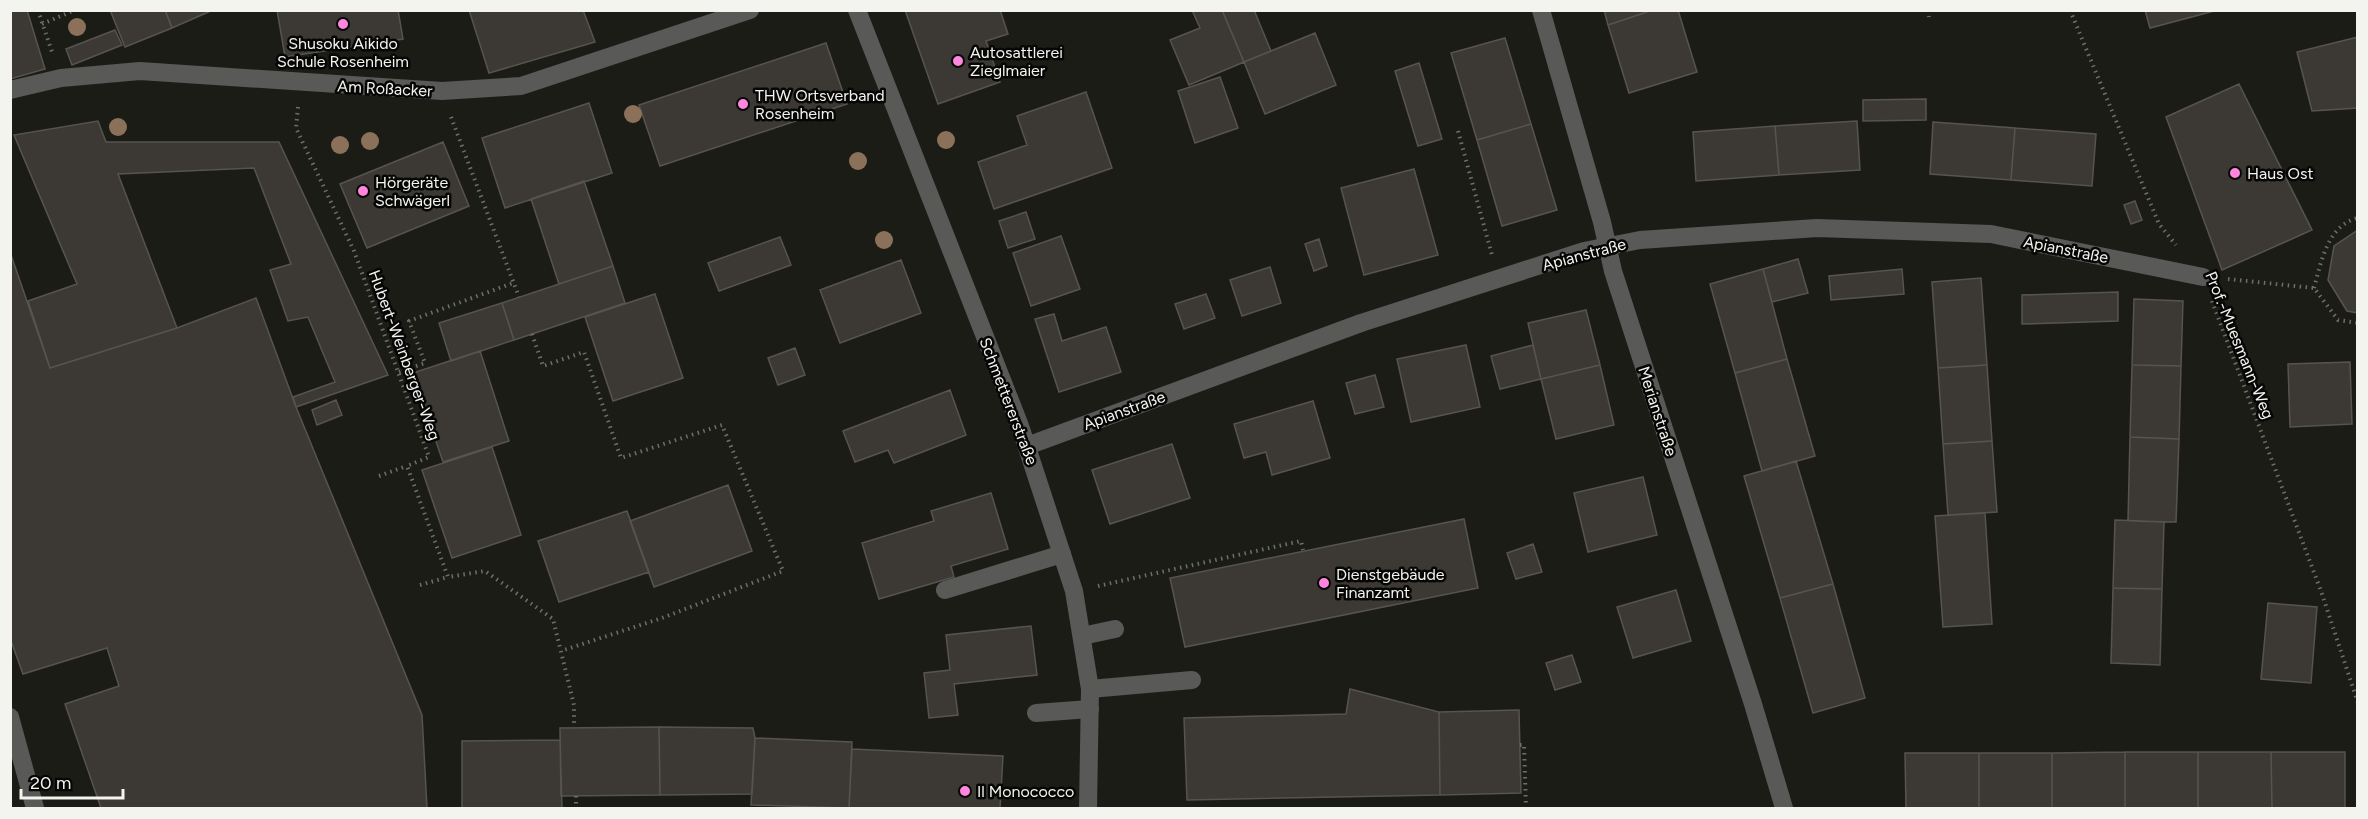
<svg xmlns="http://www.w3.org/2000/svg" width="2368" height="819" font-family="Figtree,sans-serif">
	<rect width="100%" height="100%" fill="#1c1c17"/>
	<!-- building -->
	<path fill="#3c3934" stroke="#57544f" stroke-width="1.5" d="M10 10H27L45 69 10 79Z
		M110 10H165L172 28 125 47Z
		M165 10H213L172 28Z
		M277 10H398L403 39 285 57Z
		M469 10H583L595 42 489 73Z
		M905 10H1000L1008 34 986 41 1000 82 938 104Z
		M1192 10H1222L1244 62 1189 85 1170 40 1200 28Z
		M1222 10H1254L1271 51 1244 62Z
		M1604 10H1653L1608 25Z
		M1653 10H1678L1697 72 1629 93 1608 25Z
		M2145 10H2218L2150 28Z
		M115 30 122 45 72 65 66 49Z
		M1315 33 1336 85 1265 114 1244 62Z
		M2358 37V108L2312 111 2297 52Z
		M1505 38 1531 124 1477 140 1451 53Z
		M826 43 847 104 660 166 639 105Z
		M1419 63 1442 139 1418 146 1395 71Z
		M1220 77 1238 128 1195 143 1178 91Z
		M2239 84 2312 230 2222 270 2166 117Z
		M1086 92 1112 168 994 209 978 162 1027 145 1017 116Z
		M1926 99V120L1863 121V100Z
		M589 103 612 173 505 208 482 138Z
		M98 121 106 142H279L388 375 296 407 293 397 335 382 308 317 288 321 270 270 291 264 254 168 118 174 177 328 50 368 28 301 77 284 14 135Z
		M1857 121 1860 170 1779 175 1775 126Z
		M1933 122 2015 128 2011 180 1930 174Z
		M1531 124 1557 210 1502 226 1477 140Z
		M1775 126 1779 175 1696 181 1693 132Z
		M2015 128 2096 134 2092 186 2011 180Z
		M443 142 469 206 367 248 340 184Z
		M1414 169 1438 255 1364 275 1341 188Z
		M584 181 613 266 559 284 531 199Z
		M2135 201 2142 220 2131 224 2124 205Z
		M1026 212 1035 239 1008 248 999 221Z
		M2358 230V313L2347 311 2328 280 2334 246Z
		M1061 236 1080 289 1031 306 1013 253Z
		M780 237 791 265 719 291 708 263Z
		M1319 239 1327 266 1314 271 1305 244Z
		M10 252 50 368 177 328 256 298 296 407 422 715 427 808H101L65 704 119 686 107 648 23 674 10 638Z
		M1798 259 1808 293 1772 302 1763 269Z
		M901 260 921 313 840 343 820 290Z
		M613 266 625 303 514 340 502 303Z
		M1270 267 1281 303 1242 316 1230 280Z
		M1763 269 1787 359 1735 373 1710 284Z
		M1902 269 1904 294 1831 300 1829 276Z
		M1981 278 1987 365 1938 368 1932 282Z
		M2118 292V321L2022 324V295Z
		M655 294 683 378 613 401 585 317Z
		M1206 294 1215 318 1184 329 1175 304Z
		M2134 299 2183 301 2181 366 2132 365Z
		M502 303 514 340 451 361 439 323Z
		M1586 310 1600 365 1541 379 1528 323Z
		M1054 314 1062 341 1106 327 1121 372 1059 392 1035 319Z
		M1466 345 1480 407 1411 422 1397 359Z
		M1533 345 1541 379 1500 389 1491 356Z
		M795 348 805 375 778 385 768 358Z
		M480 351 509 441 443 462 413 373Z
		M1787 359 1815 456 1762 471 1735 373Z
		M2350 362 2352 424 2290 427 2288 364Z
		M1600 365 1614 425 1556 439 1541 379Z
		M1987 365 1992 441 1943 444 1938 368Z
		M2132 365 2181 366 2179 439 2130 437Z
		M1375 375 1384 407 1355 414 1346 383Z
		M950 390 966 435 894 463 888 450 855 462 843 431Z
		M336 400 342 415 317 425 312 410Z
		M1313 401 1330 458 1272 475 1266 452 1244 458 1234 424Z
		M2130 437 2179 439 2176 522 2128 521Z
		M1992 441 1997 512 1948 515 1943 444Z
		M1172 444 1190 498 1110 524 1092 470Z
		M492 447 521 535 452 558 422 470Z
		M1796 461 1833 584 1780 598 1744 476Z
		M1643 477 1657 535 1588 552 1574 493Z
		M728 485 752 551 654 587 630 521Z
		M991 493 1008 549 951 566 954 577 879 599 862 543 934 521 931 511Z
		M627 511 649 572 559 602 538 541Z
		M1985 513 1992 624 1943 627 1935 516Z
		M1464 519 1478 588 1185 647 1170 578Z
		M2115 520 2164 522 2162 589 2113 588Z
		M1533 544 1542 572 1516 579 1507 553Z
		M1833 584 1865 698 1813 713 1780 598Z
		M2113 588 2162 589 2160 665 2111 663Z
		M1676 590 1691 641 1633 658 1617 607Z
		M2268 603 2317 607 2311 683 2261 679Z
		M1031 626 1037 675 954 684 958 715 929 718 924 673 950 670 946 635Z
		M1572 655 1581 682 1555 690 1546 663Z
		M1350 689 1439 712 1440 795 1187 800 1184 718 1346 714Z
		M1519 710 1521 793 1440 795 1439 712Z
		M659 727 753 728 755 738 752 794 660 795Z
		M659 727 660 795 561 796 560 728Z
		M755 738 852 742 849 808 751 805Z
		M560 740 562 808H462V741Z
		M852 749 1003 756 1000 808H849Z
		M2125 752H2198V808H2125Z
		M2125 752V808H2052V753Z
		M2198 752H2271L2272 808H2198Z
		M2271 752H2345V808H2272Z
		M1905 753H1979V808H1906Z
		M1979 753H2052V808H1979Z"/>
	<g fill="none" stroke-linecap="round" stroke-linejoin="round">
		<!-- path -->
		<path stroke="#6f6f6a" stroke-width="4" stroke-dasharray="1.5 4.5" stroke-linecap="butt" d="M38 10 52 52
			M1928 10 1929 17
			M2070 10 2159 224 2176 245
			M42 24 75 10
			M298 107 296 128 354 251 429 457 407 466 448 577 485 571 553 619 574 705V727
			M451 117 519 297
			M1458 131 1492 255
			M2228 279 2314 288 2338 320 2358 323
			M2314 288C2321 263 2327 225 2358 218
			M2212 301 2321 591 2358 703
			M532 334 543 366 584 352 621 458 722 425 783 571 662 618 561 651
			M399 372 425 363 409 321 513 283
			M379 476 407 466
			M420 585 448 577
			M1098 586 1301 541 1303 550
			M1520 745H1524L1526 808
			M576 796V808"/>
		<!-- lane -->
		<path stroke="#595a58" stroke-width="18" d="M945 590 1062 554
			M1082 636 1115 629
			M1090 689 1192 680
			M1036 713 1090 709"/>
		<!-- street -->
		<path stroke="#595a58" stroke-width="18" d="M857 10 1020 426 1074 591 1090 689 1088 808
			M1541 10 1602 222 1613 271 1753 704 1784 808
			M10 90 61 78 140 71 442 91 521 86 750 10
			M1027 446 1361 323 1584 251 1640 240 1817 228 1991 234 2203 277
			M10 717 35 808"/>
	</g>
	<!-- trees -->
	<g fill="#8c715a">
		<circle cx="77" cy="27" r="9"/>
		<circle cx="633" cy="114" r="9"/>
		<circle cx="118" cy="127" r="9"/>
		<circle cx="946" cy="140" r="9"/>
		<circle cx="370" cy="141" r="9"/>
		<circle cx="340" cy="145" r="9"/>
		<circle cx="858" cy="161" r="9"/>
		<circle cx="884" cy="240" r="9"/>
	</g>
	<!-- markers -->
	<g fill="#ff85de" stroke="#060705" stroke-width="2">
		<circle cx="343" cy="24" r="6"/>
		<circle cx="958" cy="61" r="6"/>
		<circle cx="743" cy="104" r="6"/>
		<circle cx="2235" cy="173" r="6"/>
		<circle cx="363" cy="191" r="6"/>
		<circle cx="1324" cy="583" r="6"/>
		<circle cx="965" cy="791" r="6"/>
	</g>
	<g text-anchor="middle" stroke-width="5" stroke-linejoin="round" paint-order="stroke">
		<!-- poi labels -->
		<g font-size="16" fill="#f3f3f0" stroke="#060705" text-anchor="start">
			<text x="343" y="49" text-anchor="middle">Shusoku Aikido<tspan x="343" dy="18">Schule Rosenheim</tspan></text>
			<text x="970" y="58">Autosattlerei<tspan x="970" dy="18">Zieglmaier</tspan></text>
			<text x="755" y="101">THW Ortsverband<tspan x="755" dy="18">Rosenheim</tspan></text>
			<text x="2247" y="179">Haus Ost</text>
			<text x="375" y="188">Hörgeräte<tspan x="375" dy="18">Schwägerl</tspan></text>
			<text x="1336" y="580">Dienstgebäude<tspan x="1336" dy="18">Finanzamt</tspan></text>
			<text x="977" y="797">Il Monococco</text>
		</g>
		<!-- street labels -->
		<g font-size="16" fill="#f3f3f0" stroke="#060705">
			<text transform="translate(385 88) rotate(3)" y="6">Am Roßacker</text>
			<text transform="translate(2066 249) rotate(11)" y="6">Apianstraße</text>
			<text transform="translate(1584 254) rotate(-15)" y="6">Apianstraße</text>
			<text transform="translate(2240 345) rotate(68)" y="6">Prof.-Muesmann-Weg</text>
			<text transform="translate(405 355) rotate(70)" y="6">Hubert-Weinberger-Weg</text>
			<text transform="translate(1009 401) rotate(69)" y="6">Schmettererstraße</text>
			<text transform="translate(1124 410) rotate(-20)" y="6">Apianstraße</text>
			<text transform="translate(1658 411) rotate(72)" y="6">Merianstraße</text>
		</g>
	</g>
	<!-- border -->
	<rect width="2368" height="819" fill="none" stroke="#f3f3f0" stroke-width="24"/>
	<!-- scale -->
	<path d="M21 789v9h102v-9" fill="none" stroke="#f3f3f0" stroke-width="3"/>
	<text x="30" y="789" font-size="18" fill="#f3f3f0" stroke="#060705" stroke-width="4.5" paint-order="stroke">20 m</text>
</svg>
